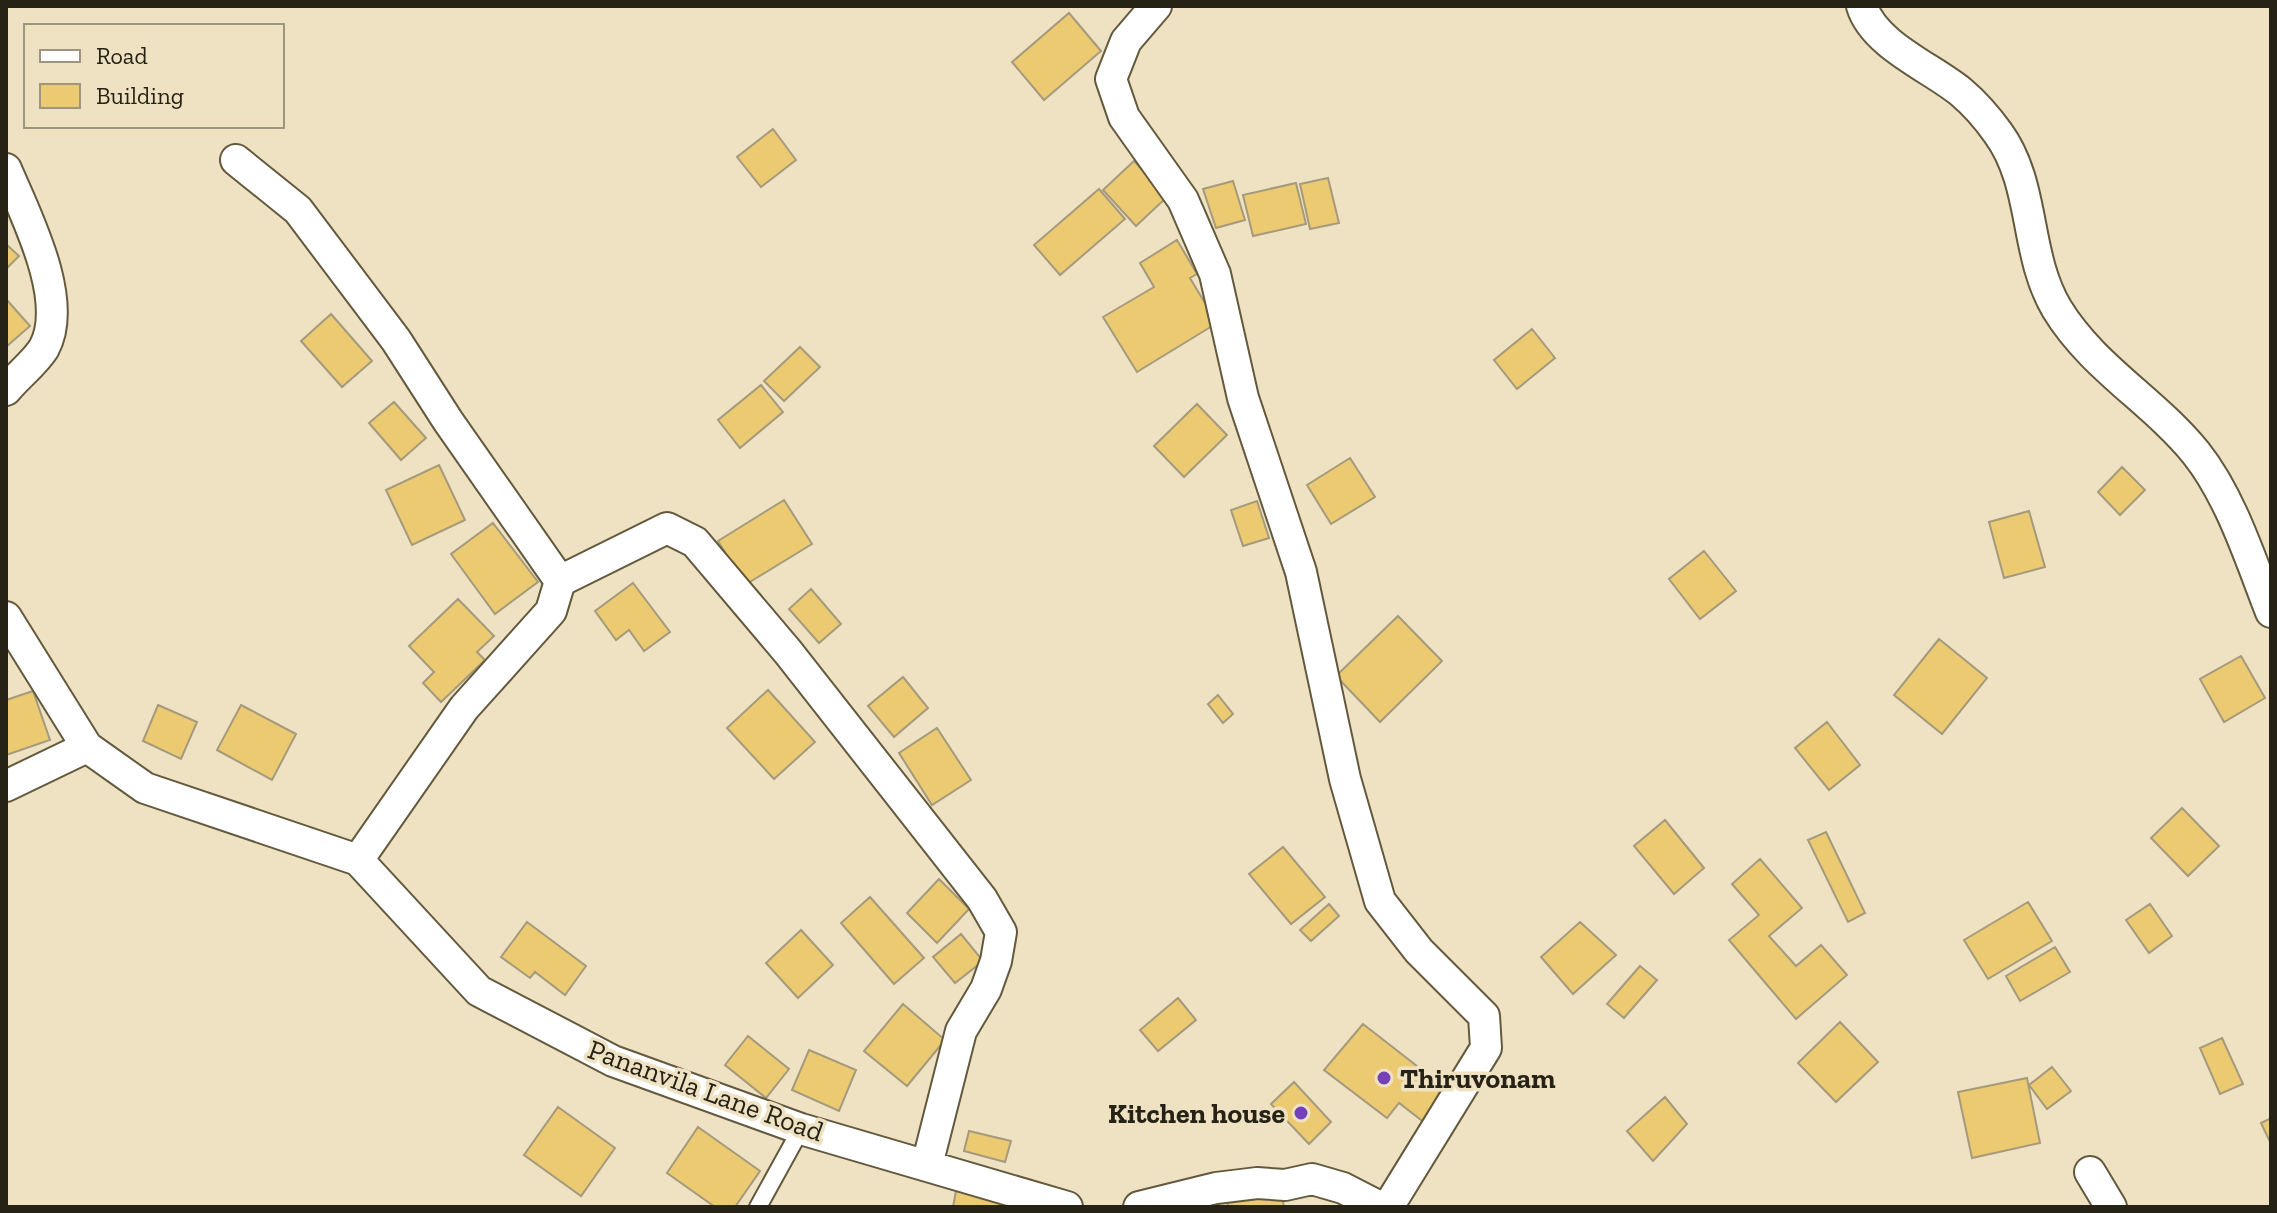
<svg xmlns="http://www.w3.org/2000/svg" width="2277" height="1213" font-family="'Zilla Slab',serif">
	<rect width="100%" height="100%" fill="#eee2c3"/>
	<!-- building -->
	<path fill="#ebca71" stroke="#a59a7c" stroke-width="2" d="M1069 13 1101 51 1044 100 1012 62Z
		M773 129 796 160 761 187 737 157Z
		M1134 161 1167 197 1136 226 1103 190Z
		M1328 178 1339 223 1310 229 1300 184Z
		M1233 181 1245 220 1216 228 1203 189Z
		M1296 183 1306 224 1253 236 1243 195Z
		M1099 189 1125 219 1060 275 1034 245Z
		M1177 240 1197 274 1190 278 1217 323 1137 372 1103 317 1154 287 1140 263Z
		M6 244 19 256 6 269Z
		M6 299 30 326 6 347Z
		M331 314 372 361 342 387 301 341Z
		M1532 329 1555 358 1517 389 1494 360Z
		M800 347 820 367 784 401 764 381Z
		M761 385 783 412 740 448 718 420Z
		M394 402 426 438 401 460 369 423Z
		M1197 404 1227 435 1184 477 1154 446Z
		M1350 458 1375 497 1331 524 1307 485Z
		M439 465 465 520 412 545 386 490Z
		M2122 467 2145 490 2120 515 2098 492Z
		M784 500 812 544 745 585 718 541Z
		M1257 501 1269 538 1243 546 1231 510Z
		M2029 511 2045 567 2004 578 1989 522Z
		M493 523 538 582 495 614 451 554Z
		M1704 551 1736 591 1700 619 1669 579Z
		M633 583 670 632 644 651 629 630 616 640 595 611Z
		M811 589 841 624 819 643 789 609Z
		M458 599 494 636 477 652 485 660 441 702 423 683 434 672 409 646Z
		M1398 616 1442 661 1380 722 1336 676Z
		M1939 639 1987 678 1942 734 1894 695Z
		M2241 656 2265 698 2224 722 2200 679Z
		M903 677 928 708 894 737 868 706Z
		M768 690 815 742 774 779 727 728Z
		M33 691 50 740 6 755V700Z
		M1218 695 1233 714 1223 723 1208 704Z
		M158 705 197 722 181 759 143 741Z
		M241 705 296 734 272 780 217 750Z
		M1827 722 1860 765 1829 790 1795 748Z
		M937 728 971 780 932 805 899 753Z
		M2182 808 2219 846 2188 876 2151 838Z
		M1665 820 1704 868 1674 894 1634 846Z
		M1826 832 1865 913 1848 922 1808 840Z
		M1283 847 1325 897 1291 924 1249 874Z
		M1760 859 1802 908 1769 936 1796 966 1821 945 1847 975 1796 1019 1729 940 1759 915 1732 884Z
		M939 879 969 909 937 943 907 913Z
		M870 897 924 958 894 984 841 923Z
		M2028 902 2052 941 1988 979 1964 940Z
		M1329 904 1339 916 1311 941 1300 930Z
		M2150 904 2172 936 2149 953 2126 920Z
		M527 922 586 966 565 995 535 972 530 978 501 957Z
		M1580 922 1616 955 1573 994 1541 957Z
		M801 930 833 965 798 998 766 963Z
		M961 934 983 961 955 983 933 957Z
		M2055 947 2070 972 2020 1001 2006 976Z
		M1640 966 1657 980 1624 1018 1607 1004Z
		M1178 998 1196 1020 1158 1051 1140 1030Z
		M903 1004 945 1040 907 1086 864 1051Z
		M1840 1022 1878 1062 1836 1102 1798 1063Z
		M1363 1024 1449 1091 1425 1123 1399 1103 1387 1118 1324 1070Z
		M748 1036 789 1069 766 1098 725 1065Z
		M2222 1038 2243 1084 2220 1094 2200 1048Z
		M809 1050 856 1070 839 1111 792 1090Z
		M2052 1067 2071 1091 2047 1109 2029 1085Z
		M2027 1078 2040 1143 1972 1158 1958 1092Z
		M1294 1082 1331 1122 1309 1144 1271 1104Z
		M1665 1097 1687 1124 1653 1161 1627 1131Z
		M558 1107 615 1148 581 1196 524 1155Z
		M2271 1118V1144L2261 1123Z
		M698 1127 760 1171 735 1207H715L667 1173Z
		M969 1131 1011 1141 1005 1162 964 1151Z
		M1281 1190 1284 1207H1228L1227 1201Z
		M956 1191 1005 1201 1004 1207H953Z"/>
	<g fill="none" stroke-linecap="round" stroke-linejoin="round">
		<defs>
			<path id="service" d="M758 1207 801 1129"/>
			<path id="minor" d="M1156 6 1126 41 1111 79 1124 117 1183 200 1215 274 1243 398 1301 572 1345 779 1380 901 1419 951 1484 1016 1486 1048 1388 1207
				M1862 6C1874 45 1932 68 1961 92 1974 103 1988 119 1998 133 2036 185 2024 254 2057 309 2093 368 2154 401 2196 453 2231 497 2251 561 2271 612
				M236 160 298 210 396 340 448 421 560 581 551 611 464 708 358 860
				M6 169C25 214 70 300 44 348 35 363 17 376 6 390
				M560 581 667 528 695 542 788 652 982 899 1001 932 996 961 986 989 961 1031 927 1165
				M6 617 87 747
				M6 786 87 747 145 788 358 860 479 991 613 1061 801 1129 1067 1207
				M2090 1172 2111 1207
				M1139 1207 1216 1188 1257 1183 1285 1185 1312 1179 1343 1188 1380 1207"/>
		</defs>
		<!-- service casing -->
		<use href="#service" stroke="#63593d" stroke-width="20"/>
		<!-- minor casing -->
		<use href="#minor" stroke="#63593d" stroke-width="34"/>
		<!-- service -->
		<use href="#service" stroke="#fff" stroke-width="16"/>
		<!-- minor -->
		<use href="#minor" stroke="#fff" stroke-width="30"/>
	</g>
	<!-- markers -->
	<g fill="#7441b9" stroke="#eee2c3" stroke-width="3">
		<circle cx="1384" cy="1078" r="8"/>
		<circle cx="1301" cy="1113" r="8"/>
	</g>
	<g text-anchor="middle" stroke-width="7" stroke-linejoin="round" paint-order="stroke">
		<!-- poi labels -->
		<g font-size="28" font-weight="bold" fill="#262216" stroke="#eee2c3" text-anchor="start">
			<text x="1400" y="1088">Thiruvonam</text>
			<text x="1285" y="1123" text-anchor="end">Kitchen house</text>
		</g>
		<!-- street labels -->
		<g font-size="28" fill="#262216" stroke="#eee2c3">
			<text transform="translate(706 1090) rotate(20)" y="10">Pananvila Lane Road</text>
		</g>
	</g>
	<!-- border -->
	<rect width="2277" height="1213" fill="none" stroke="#262216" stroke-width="16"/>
	<!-- legend -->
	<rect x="24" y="24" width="260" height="104" fill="#eee2c3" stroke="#9e957e" stroke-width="2"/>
	<rect x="40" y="50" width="40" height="12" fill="#ffffff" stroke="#9e957e" stroke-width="2"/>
	<text x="96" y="64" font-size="24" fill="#262216">Road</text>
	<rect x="40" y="84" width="40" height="24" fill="#ebca71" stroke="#9e957e" stroke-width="2"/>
	<text x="96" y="104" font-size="24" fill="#262216">Building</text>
</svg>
